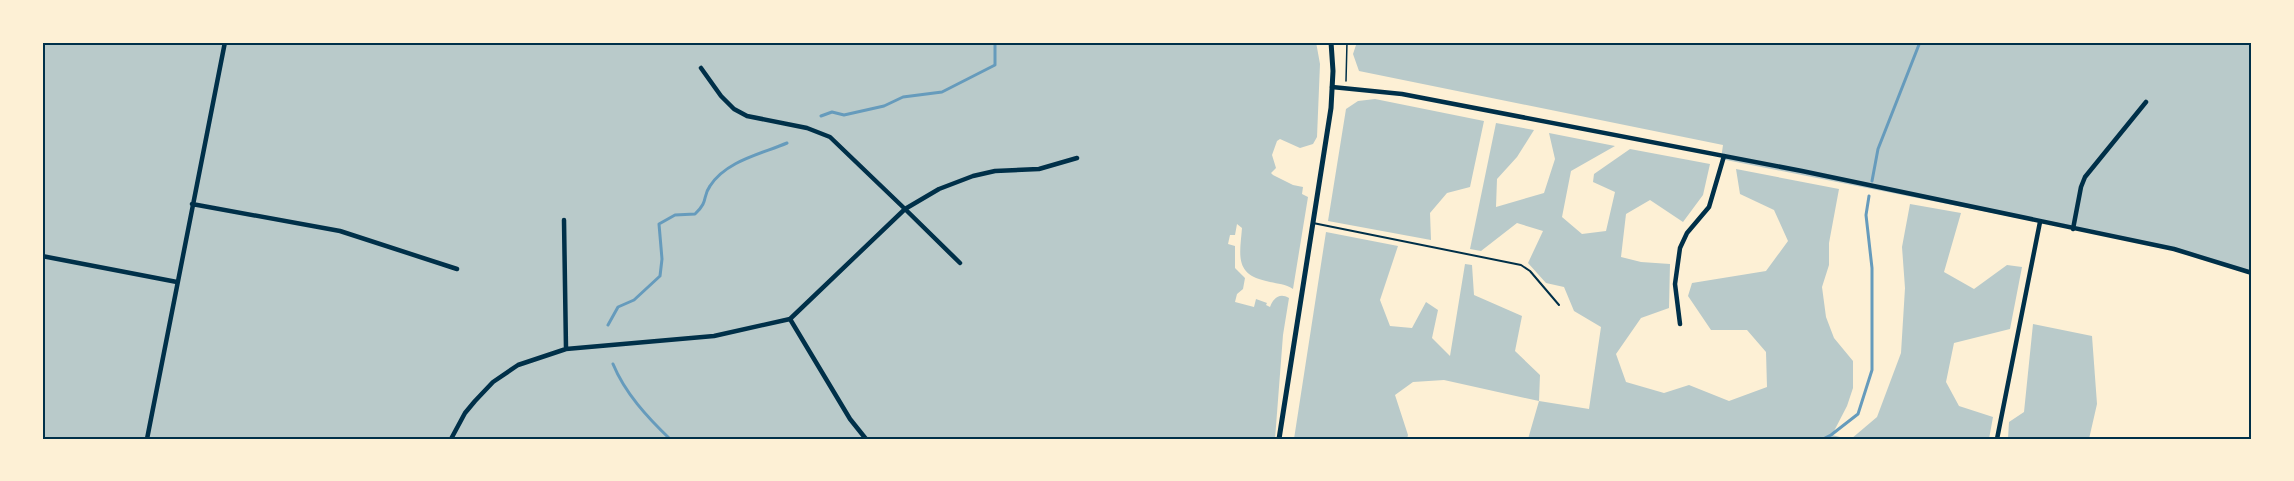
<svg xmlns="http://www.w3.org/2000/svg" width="2294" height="481" font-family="'Sofia Sans Condensed',sans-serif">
	<rect width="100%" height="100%" fill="#fdf0d5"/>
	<!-- green -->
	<path fill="#b9caca" d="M42 42H1316L1320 64 1317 137 1313 144 1300 148 1280 139 1277 141 1272 155 1276 168 1271 173 1273 175 1293 185 1303 187 1302 194 1308 197 1293 289C1284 283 1276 284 1266 281 1234 274 1240 254 1242 228L1237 224 1235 235H1230L1228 244 1235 246V268L1245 278 1243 289 1237 294 1235 302 1254 307 1256 299 1267 303 1266 305 1270 307C1273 299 1279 292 1289 298L1283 335 1275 439H42Z
		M1357 42H2252V273L2174 249 1721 159 1723 145 1359 71 1353 54Z
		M1375 99 1484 121 1470 187 1447 193 1430 213 1431 240 1328 221 1346 109 1358 101Z
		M1496 123 1534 130 1517 157 1497 179 1496 207 1544 193 1555 159 1549 133 1615 146 1571 171 1562 217 1582 234 1606 231 1615 192 1593 182 1594 174 1630 149 1710 164 1703 195 1683 222 1650 200 1626 214 1621 257 1641 262 1670 264 1669 308 1641 318 1616 354 1626 382 1664 393 1689 385 1729 401 1767 387 1766 352 1747 330H1711L1688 296 1692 283 1766 271 1788 241 1774 210 1740 194 1736 169 1839 189 1829 243V265L1822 287 1826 317 1834 338 1853 361V388L1847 406 1832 435 1848 439H1528L1539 401 1444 380 1413 382 1395 395 1408 435 1407 439H1294L1326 232 1398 246 1380 300 1390 326 1412 328 1426 302 1438 310 1432 338 1450 356 1465 264 1472 265 1474 295 1522 316 1515 351 1540 375 1539 401 1589 409 1601 327 1574 311 1564 287 1546 283 1528 263 1543 231 1517 223 1481 251 1470 249Z
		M1910 204 1961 213 1944 272 1974 289 2007 265 2022 267 2010 329 1954 343 1946 382 1959 406 1993 417 1989 439H1851L1877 417 1901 353 1905 288 1902 247Z
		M2033 324 2092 336 2097 404 2089 439H2008L2009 422 2024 412Z"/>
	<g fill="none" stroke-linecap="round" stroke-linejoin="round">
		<!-- stream -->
		<path stroke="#669bbc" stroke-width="3" d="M821 116 832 112 844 115 884 106 903 97 942 92 995 65V42
			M1872 181 1878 149 1920 42
			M608 325 618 307 634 300 660 276 662 259 659 224 675 215 695 214C709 201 702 197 710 186 726 161 761 154 787 143
			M613 364C625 393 647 417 670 439
			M1823 439 1831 435 1858 414 1872 370V268L1866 215 1869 196"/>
		<!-- path -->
		<path stroke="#003049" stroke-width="1.5" d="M1346 81 1347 42"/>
		<!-- service -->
		<path stroke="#003049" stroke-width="2" d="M1313 223 1521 265 1530 271 1559 305"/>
		<!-- minor -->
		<path stroke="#003049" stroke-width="4.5" d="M701 68 721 96 734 109 747 116 807 128 830 137 905 209 939 189 973 176 995 171 1039 169 1077 158
			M1332 87 1402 94 1802 171 2174 249 2252 273
			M192 204 340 231 457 269
			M564 220 566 349
			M2073 229 2081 187 2085 177 2146 102
			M42 256 177 282
			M790 319 850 419 866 439
			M1680 324 1675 284 1680 248 1687 233 1709 207 1724 156
			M147 439 225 42
			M451 439 465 413 475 401 493 382 518 365 566 349 714 336 790 319 905 209 960 263
			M1997 439 2040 222"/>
		<!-- tertiary -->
		<path stroke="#003049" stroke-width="5" d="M1279 439 1331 108 1333 71 1331 42"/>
	</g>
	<!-- border -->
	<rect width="2294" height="481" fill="none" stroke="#fdf0d5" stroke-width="87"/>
	<rect x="44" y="44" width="2206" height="394" fill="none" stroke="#003049" stroke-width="2"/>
</svg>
